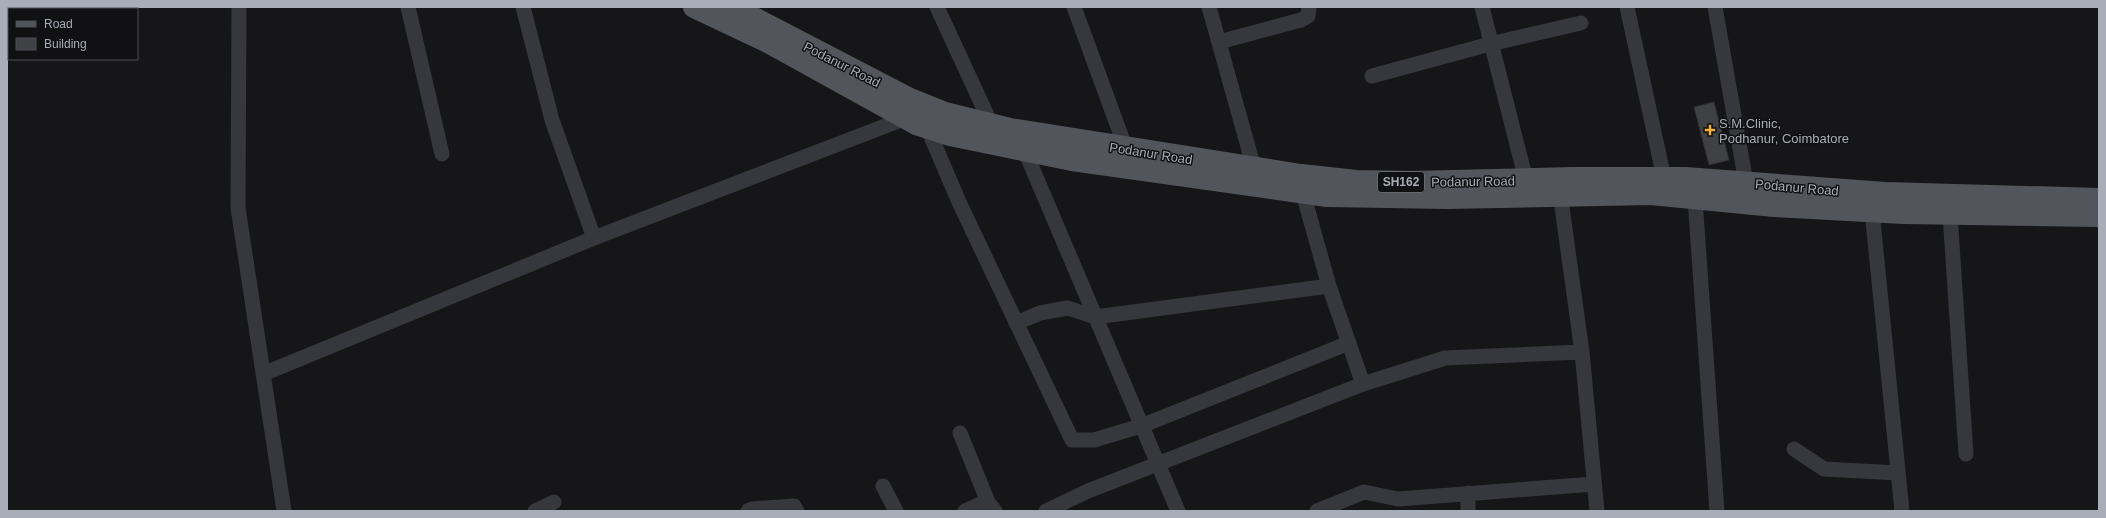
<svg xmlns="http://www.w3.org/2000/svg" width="2106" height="518" font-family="Arial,sans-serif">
	<rect width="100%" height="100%" fill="#161618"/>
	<!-- building -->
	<path fill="#404145" stroke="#303034" d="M1714 102 1729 160 1709 165 1694 107Z"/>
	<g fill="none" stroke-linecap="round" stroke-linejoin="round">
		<!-- street -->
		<path stroke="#37383d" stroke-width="15" d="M239 7 238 208 284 511
			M408 7 442 154
			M523 7 552 120 594 238
			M937 7 991 124
			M1074 7 1126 149
			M1209 7 1254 168
			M1482 7 1528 188
			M1627 7 1664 178
			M1715 7 1746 183
			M1219 42 1301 20 1308 16 1309 7
			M1372 76 1490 44 1581 23
			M927 127 959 202 1072 440H1094L1141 426 1349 343
			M1026 143 1025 151 1178 511
			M1562 186V207L1582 352 1597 511
			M1303 193 1329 286 1363 384
			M1695 199 1717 511
			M1872 211 1902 511
			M1950 214 1966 454
			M1016 323 1040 313 1068 308 1095 317 1329 286
			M263 374 594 238 906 118
			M960 433 988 502
			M1794 449 1824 469 1898 473
			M883 486 896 511
			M1468 493V511
			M535 511 554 502
			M748 511 752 509 794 506 797 511
			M965 511 987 501 995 511
			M1046 511 1088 491 1363 384 1445 358 1582 352
			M1317 511 1364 492 1398 499 1594 484"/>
		<!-- primary -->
		<path stroke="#53555c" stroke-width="22" d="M694 7 766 41 916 124 950 135 1072 160 1327 196 1447 198 1651 194 1774 206 1904 213 2099 216
			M733 7 910 99 945 113 1010 129 1301 175 1356 181 1411 182 1572 178H1685L1885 193 2099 199"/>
	</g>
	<!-- markers -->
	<path fill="#f2b134" stroke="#111113" stroke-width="1.5" d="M1708 124h4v4h4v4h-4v4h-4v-4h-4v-4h4z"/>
	<g text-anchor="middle" stroke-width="3" stroke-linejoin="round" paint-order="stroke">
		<!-- shield labels -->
		<rect fill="#111113" stroke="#7b7e86" stroke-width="1" x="1378" y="172" width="46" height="20" rx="3"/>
		<g font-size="12" font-weight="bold" fill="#a8adb8">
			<text x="1401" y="186">SH162</text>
		</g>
		<!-- street labels -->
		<g font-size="13" fill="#a8adb8" stroke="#111113">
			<text transform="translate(842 64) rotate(27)" y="5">Podanur Road</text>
			<text transform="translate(1151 153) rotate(9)" y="5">Podanur Road</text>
			<text transform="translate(1473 181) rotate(-1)" y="5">Podanur Road</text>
			<text transform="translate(1797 187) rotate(5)" y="5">Podanur Road</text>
		</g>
		<!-- poi labels -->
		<g font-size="13" fill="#a8adb8" stroke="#111113" text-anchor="start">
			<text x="1719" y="128">S.M.Clinic,<tspan x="1719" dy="15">Podhanur, Coimbatore</tspan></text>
		</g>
	</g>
	<!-- border -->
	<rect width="2106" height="518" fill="none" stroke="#a8adb8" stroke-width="16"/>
	<!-- legend -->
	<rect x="8" y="8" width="130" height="52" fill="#111113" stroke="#4d4f55"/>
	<rect x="16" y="21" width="20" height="6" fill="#53555c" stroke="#4d4f55"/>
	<text x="44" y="28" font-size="12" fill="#a8adb8">Road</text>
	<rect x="16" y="38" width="20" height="12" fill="#404145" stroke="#4d4f55"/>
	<text x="44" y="48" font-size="12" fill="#a8adb8">Building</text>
</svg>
